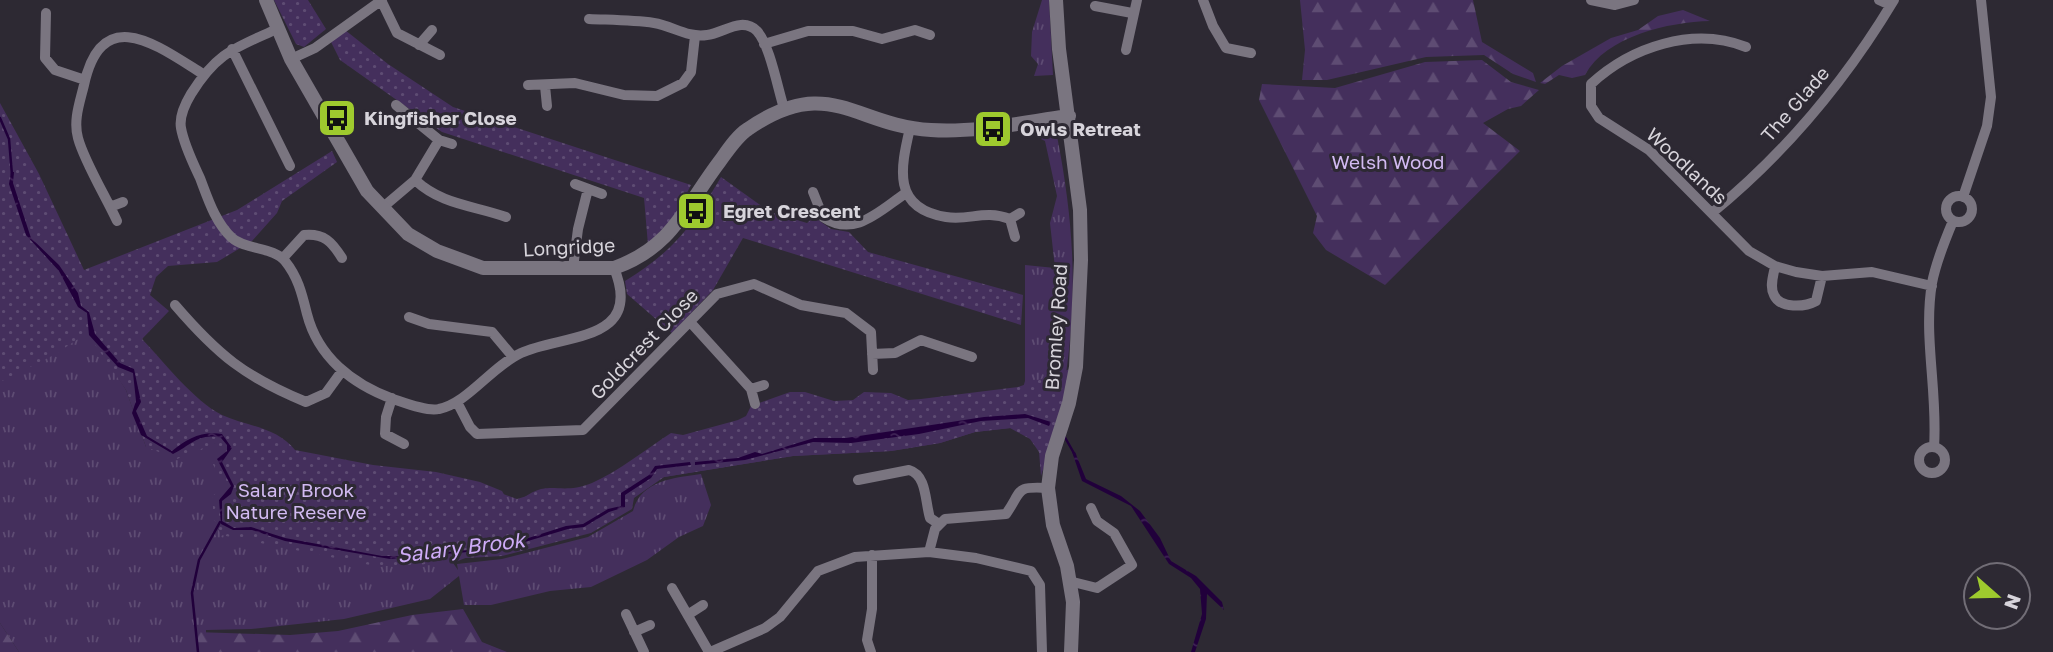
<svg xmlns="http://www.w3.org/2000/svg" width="2053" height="652" font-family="'Golos Text',sans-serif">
	<defs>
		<pattern id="grass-tufts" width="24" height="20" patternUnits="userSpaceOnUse" patternTransform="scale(1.75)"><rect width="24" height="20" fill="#442f5c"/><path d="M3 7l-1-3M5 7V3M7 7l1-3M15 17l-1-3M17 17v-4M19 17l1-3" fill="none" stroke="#5e4c73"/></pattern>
		<pattern id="forest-firs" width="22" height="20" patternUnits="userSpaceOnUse" patternTransform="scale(1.75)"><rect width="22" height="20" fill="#442f5c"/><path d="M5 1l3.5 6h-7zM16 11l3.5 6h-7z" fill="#5e4c73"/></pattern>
		<pattern id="park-dots" width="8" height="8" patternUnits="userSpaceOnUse" patternTransform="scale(1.75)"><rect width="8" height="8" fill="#442f5c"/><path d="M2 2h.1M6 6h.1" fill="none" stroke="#5e4c73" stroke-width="1.8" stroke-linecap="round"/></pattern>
		<pattern id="water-ripples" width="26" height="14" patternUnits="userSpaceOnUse" patternTransform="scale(1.75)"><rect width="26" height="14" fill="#21003b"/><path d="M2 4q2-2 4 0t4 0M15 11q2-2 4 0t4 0" fill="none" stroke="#402457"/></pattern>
	</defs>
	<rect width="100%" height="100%" fill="#2d2933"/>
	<!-- grass -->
	<path fill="url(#grass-tufts)" d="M1042 0H1049L1053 75 1034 76 1038 64 1031 56 1032 32Z
		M1038 127 1053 129 1057 136C1077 238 1079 321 1057 423L975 432 940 443 891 451 793 456 664 477 453 563 458 570 457 564 502 559 588 537 633 511C641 480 674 478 701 474L711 505 703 526 679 537 647 560 591 587 550 591 491 605H464L459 576 430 599 344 619 251 629 206 630V652H19L0 623V192L126 390 146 447 214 443 476 484 517 499 540 492 578 490 836 405 909 404 1022 391 1025 381V265L1055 268 1050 223 1057 196 1045 141 1039 138Z"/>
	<!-- forest -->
	<path fill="url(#forest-firs)" d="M1300 0H1473L1482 42 1533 73 1536 82 1513 74 1484 55 1426 57 1327 80H1302L1305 50Z
		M1683 10 1710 21C1669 22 1606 36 1585 75L1572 78 1559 75 1545 84 1540 83 1562 66 1611 38 1638 30 1658 16Z
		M1482 60 1511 82 1539 90 1521 106 1508 109 1483 123 1520 151 1385 285 1326 250 1313 233 1317 216 1259 100 1262 84 1335 88 1425 62Z
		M463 609 482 642 507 652H198L195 632 290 635 338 631 412 615Z
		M0 623 19 652H0Z"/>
	<!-- park -->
	<path fill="url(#park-dots)" d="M274 0H308L326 29 304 47 296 44Z
		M345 30 388 64 453 107 691 185 676 214 648 245 644 198 442 132 340 60 331 42Z
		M0 103 39 174 84 270 237 210 332 151 337 162 282 201 277 213 252 241 217 262 168 266 156 277 150 295 169 311 142 339C164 362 194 401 222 415 246 426 277 427 295 450L373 465 436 472 480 482 502 491 512 508C548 473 554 498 592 483 619 471 646 449 671 433L683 435 738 420 746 416 751 406 790 392H805L834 401 853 400 864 392 891 393 908 400 921 399 1018 387 1076 367 1041 476 1039 452 1030 439 1010 428 975 432 940 443 891 451 793 456 664 477 634 498 632 509 591 533 502 556 449 559 415 566H375L221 535 214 519 212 496 225 488 212 462 218 453 215 443 177 459 146 447 126 390 87 333 54 355 0 382Z
		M721 177 770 212 807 223 814 217 831 229 849 232 868 252 1023 295 1021 325 743 238 713 290 672 333 627 294 625 281C673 252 693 225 721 177Z"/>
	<!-- water -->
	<path fill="url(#water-ripples)" d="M11 172H14L13 183 31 238 59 265 78 293 81 306 89 312 95 334 120 363 134 369 141 402 136 411 147 436 172 451C187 439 201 431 222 434L232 448 222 462 234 486 231 494 222 501V521L234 528 251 527 285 538 382 556H415L503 546 566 526 583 524 608 509 621 506V493L649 475 655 466 690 462 691 465 657 469 651 478 625 495V507L609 512 584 527 568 529 501 549 390 559 285 541 252 530H233L221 524 219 500 231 486 217 459 227 451V445L221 438C199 432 190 446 173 454L141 435 132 413 136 401 133 373 118 367 89 335 87 313 78 307 59 271 26 235 9 184Z
		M1025 414 1051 422 1049 426 1028 418 981 421 919 434 851 443 813 442 745 460 695 465V462L738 458 755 452 762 454 814 438H846L984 417Z
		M1072 452H1075L1086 479 1121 496 1140 511 1160 538 1171 561 1196 576 1222 602 1224 610 1207 594 1206 619 1195 652H1191L1202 614 1200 589 1191 578 1169 564 1131 506 1082 481Z"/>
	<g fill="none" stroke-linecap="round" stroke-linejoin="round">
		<!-- stream -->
		<path stroke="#21003b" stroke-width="2.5" d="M0 118 9 139 12 175
			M1063 434 1075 455
			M198 652 192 593 199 560 220 522"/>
		<!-- street -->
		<path stroke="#7a7580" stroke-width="10" d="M381 0 397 33 440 55
			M1203 0 1213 26 1226 48 1251 53
			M1591 0 1615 5 1634 0
			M1879 0 1890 5
			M1095 6 1132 13
			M46 13 45 58 55 70 85 80
			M589 19C611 20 633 20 654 23 673 26 687 38 707 35 724 33 742 16 757 31 770 45 778 90 784 108
			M277 29C235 48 217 52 191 94 185 104 179 117 181 128 184 145 193 163 200 178 208 199 215 222 232 238 246 250 274 247 285 261 298 277 302 294 307 314 318 357 352 384 393 399 405 403 428 412 439 409 468 403 491 367 521 353 562 334 645 343 614 268
			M764 44 808 31H853L882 39 915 30 930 35
			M419 45 432 30
			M1746 47C1693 26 1631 47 1591 84V106L1599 118 1649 150 1749 251 1775 266 1796 272 1822 276 1872 272 1932 286
			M232 49 290 166
			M1126 50 1137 0
			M291 59 315 48 382 0
			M528 85 575 83 624 95 657 96 683 83 691 72 695 36
			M545 86 547 106
			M910 128C901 167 891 208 946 217 970 221 984 209 1010 219L1015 237
			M439 140 452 144
			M415 180C442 205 472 205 506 217
			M575 184 602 194
			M813 192 823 217C855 238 879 211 906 193
			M1946 209a13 13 0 1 1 26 0a13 13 0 1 1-26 0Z
			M1963 197 1987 126 1991 97 1981 0
			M110 207 123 202
			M382 208 415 180 439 140 396 105
			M1712 213C1784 154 1846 80 1894 0
			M1010 219 1020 213
			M117 221C106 197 84 161 78 138 73 120 80 102 84 85 102 2 158 46 203 74
			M283 258 304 235C324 233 332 242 342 258
			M1775 266C1774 274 1769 286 1774 295 1780 309 1805 307 1816 301L1822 276
			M573 268 578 229 588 189
			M175 305C218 355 245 377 306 402L326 393 342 371
			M409 317 429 324 492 332 513 357
			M691 323 751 389
			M872 354 895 353 921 340 972 357
			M392 398 386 417 385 434 404 444
			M457 402 470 427 477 434 583 430 717 294 754 284 801 305 846 313 871 332 873 370
			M755 404 751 389 764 385
			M1934 447C1938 392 1923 337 1932 283 1936 262 1945 240 1953 221
			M1919 460a13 13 0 1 1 26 0a13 13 0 1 1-26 0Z
			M858 480 909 470C927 475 925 502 930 518L939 524
			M929 552 976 558 1031 571 1040 585 1042 652
			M1069 581 1097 588 1132 565 1114 533 1097 521 1091 508
			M672 588 709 652
			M626 614 644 652
			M689 614 703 605
			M634 632 650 625
			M710 652 765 628 780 617 818 571 855 557 929 552 935 529 945 519 1006 514C1023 490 1014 486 1048 488
			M871 652 867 640 872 609V555"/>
		<!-- secondary -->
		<path stroke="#7a7580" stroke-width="14" d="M266 0 291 59 367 191 408 234 437 251 483 268H614C673 247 685 207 720 161 728 150 737 136 748 129 829 73 855 126 931 130 976 133 1025 122 1069 116
			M1056 0 1059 49 1080 210 1081 260 1076 367 1069 403 1052 456 1048 488 1053 525 1067 566 1073 602 1071 652"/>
	</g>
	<!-- icons -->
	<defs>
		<symbol id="bus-square" viewBox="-11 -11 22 22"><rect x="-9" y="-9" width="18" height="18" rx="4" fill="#9eca2e" stroke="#2d2933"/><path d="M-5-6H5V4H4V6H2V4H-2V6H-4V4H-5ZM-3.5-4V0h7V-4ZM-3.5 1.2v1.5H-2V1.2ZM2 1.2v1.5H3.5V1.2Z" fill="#111"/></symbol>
	</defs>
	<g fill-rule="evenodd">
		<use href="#bus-square" x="315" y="96" width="44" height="44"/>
		<use href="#bus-square" x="971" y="107" width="44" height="44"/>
		<use href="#bus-square" x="674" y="189" width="44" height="44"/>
	</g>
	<g text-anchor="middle" stroke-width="6" stroke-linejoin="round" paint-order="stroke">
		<!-- street labels -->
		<g font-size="19" fill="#d7d4db" stroke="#2d2933">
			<text transform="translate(1795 104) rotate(-49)" y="7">The Glade</text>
			<text transform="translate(1687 166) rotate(43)" y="7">Woodlands</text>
			<text transform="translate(569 247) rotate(-3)" y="7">Longridge</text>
			<text transform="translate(1056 327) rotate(-86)" y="7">Bromley Road</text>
			<text transform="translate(644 344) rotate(-46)" y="7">Goldcrest Close</text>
		</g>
		<!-- poi labels -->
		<g font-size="19" font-weight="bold" fill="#d7d4db" stroke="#2d2933" text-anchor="start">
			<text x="364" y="125">Kingfisher Close</text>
			<text x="1020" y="136">Owls Retreat</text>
			<text x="723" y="218">Egret Crescent</text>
		</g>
		<!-- park labels -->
		<g font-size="19" fill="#d2baf2" stroke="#2d2933">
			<text x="1388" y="169">Welsh Wood</text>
			<text x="296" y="497">Salary Brook<tspan x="296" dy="22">Nature Reserve</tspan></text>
		</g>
		<!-- water labels -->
		<g font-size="21" font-style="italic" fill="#ceacf8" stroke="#2d2933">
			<text transform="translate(461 548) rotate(-7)" y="7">Salary Brook</text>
		</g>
	</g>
	<!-- north arrow -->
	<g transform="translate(1997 596) rotate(110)"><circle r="33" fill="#2d2933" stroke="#716d76" stroke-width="2"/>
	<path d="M0-5L12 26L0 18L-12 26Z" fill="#9eca2e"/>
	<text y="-10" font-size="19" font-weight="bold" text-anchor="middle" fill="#d7d4db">N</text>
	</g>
</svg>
